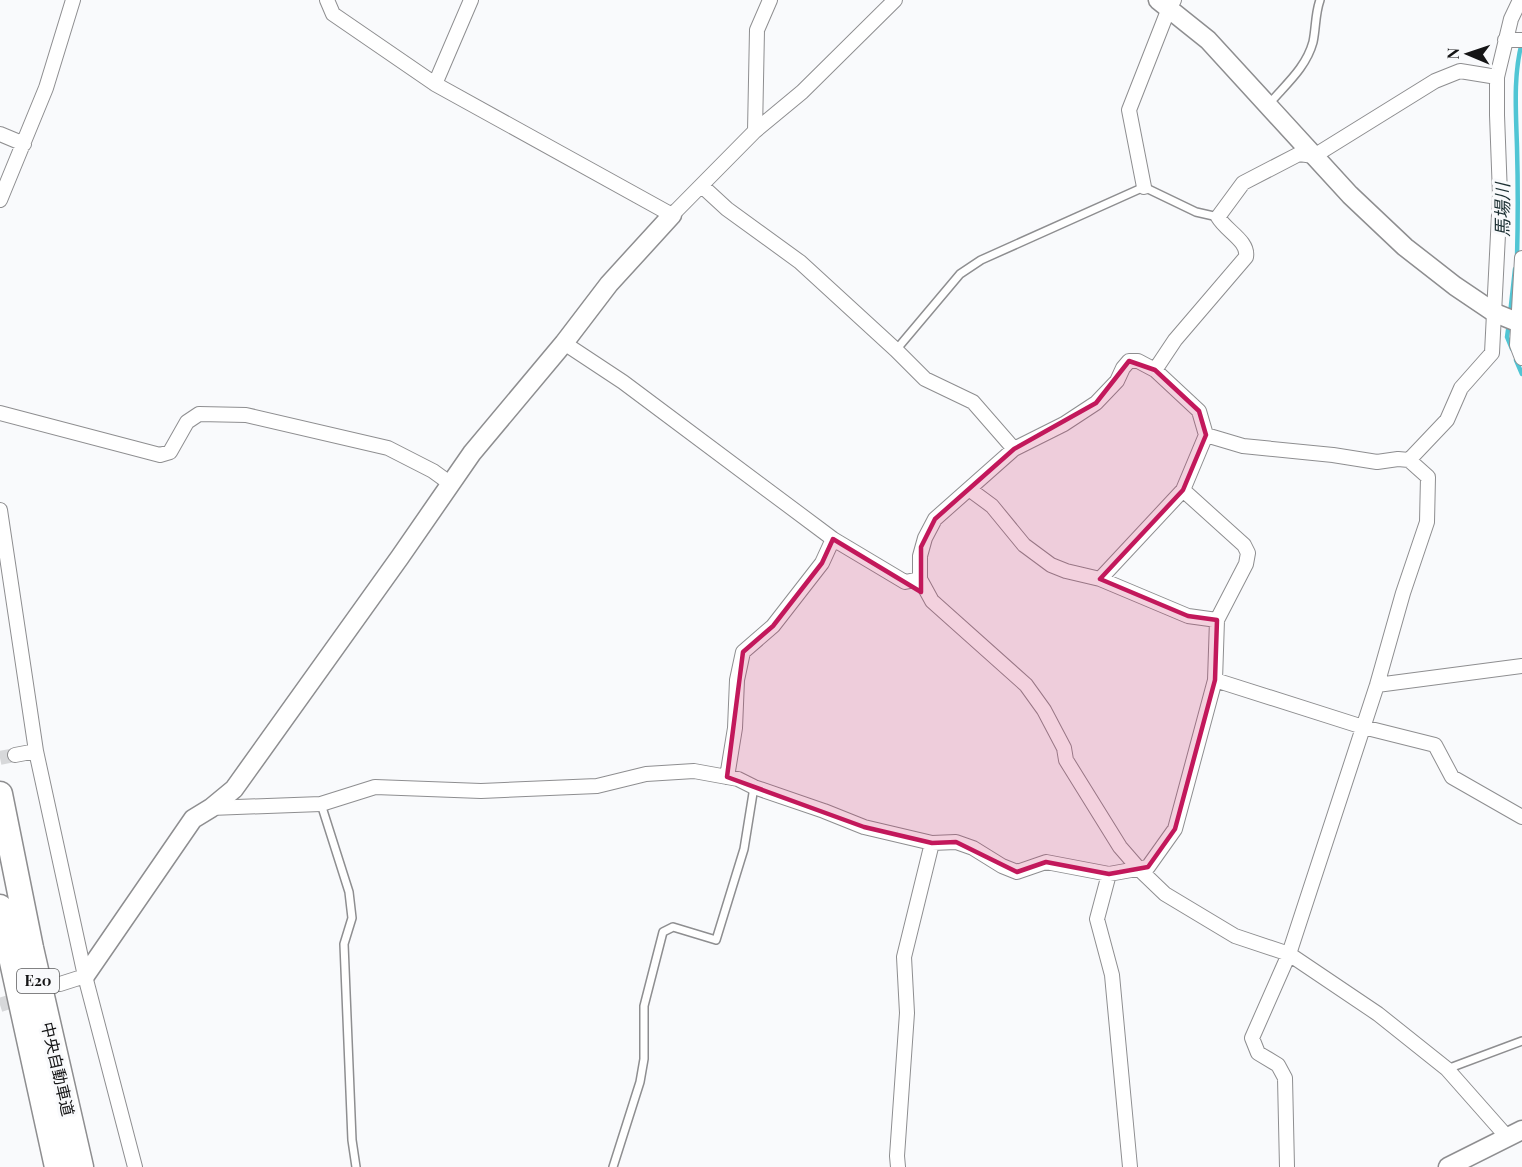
<svg xmlns="http://www.w3.org/2000/svg" width="1522" height="1167" font-family="'Playfair Display','Noto Sans JP',serif">
	<rect width="100%" height="100%" fill="#f9fafc"/>
	<g fill="none" stroke-linecap="round" stroke-linejoin="round">
		<!-- stream -->
		<path stroke="#50c5d4" stroke-width="4.5" d="M1517 258C1518 221 1518 184 1517 147 1516 112 1513 76 1522 42
			M1510 314 1515 269
			M1509 323 1507 337 1512 349
			M1516 360 1522 374"/>
		<!-- street-tunnel -->
		<path stroke="#d7d8da" stroke-width="14" stroke-dasharray="14 7" stroke-linecap="butt" d="M0 758 15 755
			M0 1005 24 997"/>
		<defs>
			<path id="lane" d="M1269 104C1285 85 1306 68 1313 42 1316 28 1315 14 1320 0
				M896 350 960 274 981 260 1144 187 1196 212 1218 217
				M321 804 349 892 352 918 344 944 352 1140 356 1167
				M1447 1069 1522 1041
				M613 1167 640 1082 644 1059V1006L663 932 673 927 716 940 744 849 754 787"/>
			<path id="street" d="M327 0 333 14 435 84 672 215 755 131 802 92 895 0
				M1505 40H1522
				M435 84 471 0
				M755 131 757 30 770 0
				M0 134 24 144
				M702 186 727 209 800 262 896 350 925 379 973 402 1014 449
				M1144 187 1129 110 1169 8 1174 0
				M0 200 46 88 73 0
				M1522 258 1517 345 1522 358
				M564 343 623 382 833 539 905 582 920 579
				M1155 370 1175 340 1246 257C1249 241 1226 231 1218 217L1243 183 1299 154 1314 156 1435 81 1460 71 1497 77
				M0 413 160 455 170 452 187 422 199 414 246 415 388 448 433 471 451 484
				M1409 460 1447 420 1461 388 1492 353 1500 195 1497 115V77L1511 19 1520 0
				M969 489 992 506 1024 545 1051 565 1066 571 1100 579 1188 616 1217 620
				M0 510 36 751 85 976 135 1167
				M1100 579 1183 490
				M1215 680 1363 727 1435 745 1452 777 1522 817
				M1377 685 1522 666
				M15 755 36 751
				M727 777 735 728 737 680 743 652 773 626 822 563 833 539
				M211 808 321 804 375 787 481 791 597 786 646 774 694 771 738 779 754 787 824 811 864 827 932 843 956 842 973 848 1002 866 1017 872 1046 862 1109 874 1148 867 1175 829 1215 680 1217 620 1246 564 1248 553 1244 545 1183 490 1206 435
				M1109 874 1097 919 1112 975 1130 1167
				M60 984 85 976
				M898 1167 897 1156 907 1013 904 957 932 843
				M1287 1167 1285 1078 1278 1065 1258 1053 1252 1038 1289 954 1377 685 1403 593 1427 522 1428 477 1409 460 1398 459 1377 462 1333 455 1243 446 1206 435 1199 411 1155 370 1138 361H1129L1123 368 1117 381 1096 403 1064 424 1014 449 935 519 925 538 920 556V579L932 601 1026 685 1044 710 1064 748 1066 760 1120 847 1140 870 1165 894 1235 936 1289 954 1378 1014 1447 1069 1508 1138"/>
			<path id="secondary" d="M1158 0 1208 40 1350 195 1405 247 1455 286 1495 313 1522 324
				M85 976 193 819 211 808 234 789 400 557 472 453 564 343 609 284 672 215
				M1448 1167 1522 1130"/>
			<path id="highway" d="M0 794 31 948 81 1167
				M0 907 57 1167"/>
		</defs>
		<!-- lane casing -->
		<use href="#lane" stroke="#8e8e90" stroke-width="10"/>
		<!-- street casing -->
		<use href="#street" stroke="#8e8e90" stroke-width="16"/>
		<!-- secondary casing -->
		<use href="#secondary" stroke="#8e8e90" stroke-width="21"/>
		<!-- highway casing -->
		<use href="#highway" stroke="#8e8e90" stroke-width="27"/>
		<!-- lane -->
		<use href="#lane" stroke="#fff" stroke-width="7"/>
		<!-- street -->
		<use href="#street" stroke="#fff" stroke-width="14"/>
		<!-- secondary -->
		<use href="#secondary" stroke="#fff" stroke-width="18"/>
		<!-- highway -->
		<use href="#highway" stroke="#fff" stroke-width="24"/>
	</g>
	<!-- marked area -->
	<path fill="#c2185b" fill-opacity="0.2" stroke="#c2185b" stroke-width="4.5" stroke-linejoin="round" d="M1129 361 1155 370 1199 411 1206 435 1183 490 1100 579 1188 616 1217 620 1215 680 1175 829 1148 867 1109 874 1046 862 1017 872 956 842 932 843 864 827 727 777 743 652 773 626 822 563 833 539 921 592V547L935 519 1014 449 1096 403Z"/>
	<g text-anchor="middle" stroke-width="6" stroke-linejoin="round" paint-order="stroke">
		<!-- shield labels -->
		<rect fill="#f9fafc" stroke="#595a5b" stroke-width="1.5" x="17" y="969" width="42" height="24" rx="4.5"/>
		<g font-size="15" font-weight="bold" fill="#151516">
			<text x="38" y="986">E20</text>
		</g>
		<!-- street labels -->
		<g font-size="16" fill="#151516" stroke="#f9fafc">
			<text transform="translate(58 1069) rotate(77)" y="6">中央自動車道</text>
		</g>
		<!-- water labels -->
		<g font-size="18" font-style="italic" fill="#1a2e31" stroke="#f9fafc">
			<text transform="translate(1503 210) rotate(-90)" y="6">馬場川</text>
		</g>
	</g>
	<!-- north arrow -->
	<g transform="translate(1468 54) rotate(272)" stroke="#f9fafc" stroke-width="4.5" paint-order="stroke">
	<path d="M0-4.5L10 22L0 15L-10 22Z" fill="#151516"/>
	<text y="-9" font-size="16" font-weight="bold" text-anchor="middle" fill="#151516">N</text>
	</g>
</svg>
